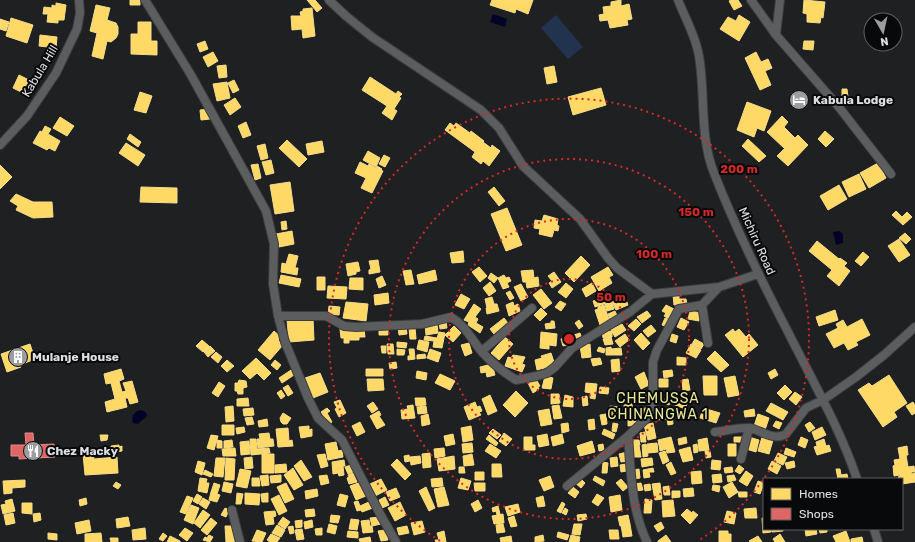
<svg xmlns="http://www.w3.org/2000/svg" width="915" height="542" font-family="Rubik,sans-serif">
	<rect width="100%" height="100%" fill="#1e2022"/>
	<!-- green -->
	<path fill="#21334e" d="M556 15 583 47 568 59 541 28Z"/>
	<!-- water -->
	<path fill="#030327" d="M493 14 507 19 505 27 490 22Z
		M839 231 843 234V243L836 245 833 232Z
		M140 410C144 411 147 412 147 416L138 424 133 423C131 416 134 412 140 410Z"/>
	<!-- homes -->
	<path fill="#ffd966" stroke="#f5db8c" d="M130 0H140V5H130Z
		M307 0H315L322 8 317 12Z
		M492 0H533L528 14 516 9 515 13 490 5Z
		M621 0V6L629 4 632 19 627 20 628 25 610 28 608 20 600 21 599 15 604 14 603 7 611 6V2Z
		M731 0H738L742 6 734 10 729 1Z
		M804 0 825 2 823 18 821 17 820 23 807 22V14L803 13Z
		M56 3 66 5 64 20H58V23L47 22 48 14H43L44 7 52 8V5L56 6Z
		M96 5 110 8 107 20 116 23 118 27V34L116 38 111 42 107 41 103 59 92 56 97 33 90 31Z
		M312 8 315 36 303 38 302 29 292 30 291 16H301L300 12 303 11V9Z
		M739 15 750 22 739 41 720 29 728 17 736 21Z
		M11 18 33 25 27 43 6 36Z
		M0 19 9 22 6 31 0 29Z
		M138 22H151V41H157V55L131 54V34H138Z
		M40 35 57 37 56 48 39 46Z
		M205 41 208 49 200 52 197 44Z
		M804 41H814L813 50 803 49Z
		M213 52 218 61 208 67 203 57Z
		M756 52 761 62 768 59 772 68 765 71 771 85 760 90 745 58Z
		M226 65 227 77 219 78 217 66Z
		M554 66 557 82 547 84 544 68Z
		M19 75 33 82 27 95 13 88Z
		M370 77 396 94 398 91 402 94 399 97 401 98 394 109 397 111 392 120 382 113 387 106 362 90Z
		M234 80 239 90 233 93 228 83Z
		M227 82 230 98 217 101 213 84Z
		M601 88 606 105 573 115 568 97Z
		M842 89H847L848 97 842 98Z
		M140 92 152 96 146 113 134 110Z
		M235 98 241 107 230 115 224 105Z
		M842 100H853V103H842Z
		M747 102 771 111 764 131 757 128 754 137 737 130Z
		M209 109 210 119 201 120 200 110Z
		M782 116 788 122 784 127 795 138 785 149 767 132Z
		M60 117 74 126 67 136 53 128Z
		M246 122 251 135 243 138 238 126Z
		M450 123 454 126 456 123 470 133 471 131 484 141 483 142 491 148 492 145 500 151 489 166 483 161 481 164 472 157 475 152 445 130Z
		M45 126 51 129 48 134 60 141 55 151 49 148 47 150 33 143 40 131 42 132Z
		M825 131 834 139 826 147 818 139Z
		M130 134 141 142 138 147 127 139Z
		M798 135 808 145 788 166 777 156Z
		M748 139 766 156 759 162 742 146Z
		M287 140 307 159 299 167 279 148Z
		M322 141 324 152 308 155 306 144Z
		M126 143 145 155 138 166 119 153Z
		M265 144 268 158 261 160 257 146Z
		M368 151 380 158 376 167 363 160Z
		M384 155 390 158 385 167 379 164Z
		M271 160 274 173 266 175 262 162Z
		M360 162 368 166 369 164 376 168 377 166 382 169 381 170 383 171 372 193 361 188 366 178 355 173Z
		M878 163 886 178 869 188 860 173Z
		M258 164 261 178 255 180 251 165Z
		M0 165 12 177 0 189Z
		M859 174 866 189 849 197 842 182Z
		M290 182 294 211 275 214 270 185Z
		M839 185 847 199 828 210 820 196Z
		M141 187 177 188V203L140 202Z
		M494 187 505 201 499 206 488 192Z
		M16 194 33 202H52L53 217 33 218 16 210 18 206 10 201Z
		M507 208 522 245 506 251 491 214Z
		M896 211 902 217 907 212 912 217 903 225 892 215Z
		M544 215 558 219 557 225 559 226 558 231 554 230 552 237 539 234 540 229 534 228 535 220 542 221Z
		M286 221 287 229 282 230 281 222Z
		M292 231 294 244 279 247 276 234Z
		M905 233 911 239 906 244 899 238Z
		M899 239 910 255 899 262 888 246Z
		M817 241 839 259 840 258 847 263 844 266 850 271 839 286 827 276 832 270 809 251Z
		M463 251 464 262 452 263 450 253Z
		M863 252 869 257 861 266 855 261Z
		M289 254 298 256 295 268H298L297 275 281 272 282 263 286 264Z
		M581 256 590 265 574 282 565 273Z
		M378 260 380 272 369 274V270L371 269 369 261Z
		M358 262 360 271 356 272V274L348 276 346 264Z
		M479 267 487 276 480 282 472 272Z
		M608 267 613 275 609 277 612 283 599 291 591 277Z
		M411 270 414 284 406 285 403 271Z
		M435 270 437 280 419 284 417 275Z
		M533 270 534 278 538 277 539 286 527 288 526 282H523L521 271Z
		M554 272 561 282 552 288 549 283 552 281 548 276Z
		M491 273 498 278 494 283 488 278Z
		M281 275 301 279 299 287 279 283Z
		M504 275 506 278 509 277 511 281 507 283 509 287 503 289 498 278Z
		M382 276 386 285 379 288 376 279Z
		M317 277H325V290H317Z
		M350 278H363V290L349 289Z
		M490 282 496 291 489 296 483 288Z
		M566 283 573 289 566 298 558 292Z
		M592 283 596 291 586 297 582 289Z
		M521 284 528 297 521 301 514 287Z
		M328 286 347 287 346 299 327 298Z
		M541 289 552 303 544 309 533 295Z
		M510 291 514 298 510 300 506 293Z
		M388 293 389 303 375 305 374 295Z
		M461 294 470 299 464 309 455 305Z
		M609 294 614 309 607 311 602 296Z
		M679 294V299H686L687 304 674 305 673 295Z
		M492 297 494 304H497L499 311 487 314 486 308H487L485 299Z
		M625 297 628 305 616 310 612 302Z
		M602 299 604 304 595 307 593 301Z
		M560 301 566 304 561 311 555 307Z
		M346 302 368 304 366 321 343 318Z
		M513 302 514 306 518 304 520 311 509 316 506 305Z
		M474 304 481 309 475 317 478 319 476 323 483 327 480 333 468 325 469 322 464 320Z
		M604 305 610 322 600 325 595 310 598 309V307Z
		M666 305 676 310 671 320 664 316 666 313 662 311Z
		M329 306 340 307 339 315 328 314Z
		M541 308 547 314 540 321 534 315Z
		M835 310 838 320 819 326 816 317Z
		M615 311 618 318 611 321 608 314Z
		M647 311 651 316 642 323 637 317Z
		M690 311 701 313 699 321 688 319Z
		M313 318 314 340 289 342 287 320Z
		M504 318 508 323 494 334 490 329Z
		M665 318 670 320 667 327 662 325Z
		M681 318 689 322 684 330 677 327Z
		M636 319 641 324 634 331 628 326Z
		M862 319 870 335 856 342 858 345 848 350 844 343 834 348 826 334 838 328 836 324 843 320 847 327Z
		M579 320 583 326 579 329 575 323Z
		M446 321 447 328 440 329 439 322Z
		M551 321H554L555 328 546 329 545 324 551 323Z
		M437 324 438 333 426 335 425 325Z
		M622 324 626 330 615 337 611 330Z
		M651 325 656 331 648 337 643 331Z
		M406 326 407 334 399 335 398 327Z
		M454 326 461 333 453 342 445 335Z
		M415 327 416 339H410L409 328Z
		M348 328 364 329 365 337H359V340H349V343H344V338H341L340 329Z
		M379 329H388V335H379Z
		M733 329 735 332 739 329 746 337 749 334 758 345 743 357 725 335Z
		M274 331 281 337 278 340 283 345 270 360 258 350Z
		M612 331V337L603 338 602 332Z
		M439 332 445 333 442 348 433 347 434 341 424 340 425 336 437 338Z
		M541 332 557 334 556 346 549 345V349L540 348Z
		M580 333 581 336 572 340 571 336Z
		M641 333 650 343 643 350 634 340Z
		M625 334 629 340 620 347 615 341Z
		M672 334 678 336 676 343 670 341Z
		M505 337 513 344 499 360 491 353Z
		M569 337 570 344 563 346 561 339Z
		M611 337 613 344 605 345 603 339Z
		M695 339 704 344 701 349 692 344Z
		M202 340 209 346 203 352 196 346Z
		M419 340 429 342 427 352 417 349Z
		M397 342 407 343 406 348 397 347Z
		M469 343 472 353 465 356 461 345Z
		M30 344 35 359 20 365 21 367 7 372 1 354Z
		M387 344H393L394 354H388Z
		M590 344 591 357 582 358 580 346Z
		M691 344 701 350 696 358 686 353Z
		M210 346 215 351 208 357 204 352Z
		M381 346H386V353H382Z
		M599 347 605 349 604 353 597 351Z
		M611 347 612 355H606V348Z
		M621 348 622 355H612L611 349Z
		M397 349 405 350 404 355H397Z
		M409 349H414L415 359 408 360V356H410Z
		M430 349 441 353 438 362 427 358Z
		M715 351 729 365 721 372 707 359Z
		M216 352 222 357 218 363 211 357Z
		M551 353 555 365 537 370 535 360 542 358 541 356Z
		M425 354 426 358 417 359V355Z
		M513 355 525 357 522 364 525 365 522 372 505 366 508 357 511 358Z
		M677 357 686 358V365H677Z
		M256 358 271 373 264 380 257 373 250 379 242 371Z
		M600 358 602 364 593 366 591 359Z
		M619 359 620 371 612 372 611 360Z
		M227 360 234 366 227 372 221 366Z
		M275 360 281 365 277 370 271 365Z
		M396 362 397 368 390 369 389 363Z
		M492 364 495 375 487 377 486 372 481 373 480 367Z
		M121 369 124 379 119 381 122 392 126 391 123 383 132 381 138 402 130 404 128 398H125L127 407 107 412 105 402 115 399 111 383 106 384 104 374Z
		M366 369H383V376H366Z
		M775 369 778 375 771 379 768 373Z
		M291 370 294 375 282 383 279 378Z
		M672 370 673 376 664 378 663 371Z
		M417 371 427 373 426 380 416 378Z
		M644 372 649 385 641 389 635 377Z
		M320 373 328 392 313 398 305 378Z
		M440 374 455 381 450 390 435 383Z
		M889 375 907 403 894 412 897 417 883 427 858 390 869 383 872 386Z
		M545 376 553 378 551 389 542 388Z
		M703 376H717V395H704Z
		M735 376 739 395 728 397 724 378Z
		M367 379H383L384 390 368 391Z
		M536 379 540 386 538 387 539 389 533 393 528 383Z
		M659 379H668V387H659Z
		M688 379 690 390 683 391 682 380Z
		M239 380 246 381 247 387 243 388V394H238L237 391H235V383H238Z
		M219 382 225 386 218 397 212 393Z
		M586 383 597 384 595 399 590 398 591 393 585 392Z
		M288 385 293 393 288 396 283 388Z
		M785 385 792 392 784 400 777 393Z
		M600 387 609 388 608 394 599 393Z
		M281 390 285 396 281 399 277 393Z
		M516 391 528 403 515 417 503 405Z
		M795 392 802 397 796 405 789 399Z
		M551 394H559L560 403 551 404Z
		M648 394 649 401 638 402 637 395Z
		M658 394 663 396 661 401 656 399Z
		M490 395 497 411 488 415 482 399Z
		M565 395 573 397V407L563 406Z
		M587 396 588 405 583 406 582 397Z
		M666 396 672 398 669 405 664 403Z
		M675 397 688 401 685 409 673 404Z
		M248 398 249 406H237V399Z
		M415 398H425L426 405 416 406Z
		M340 400 346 413 339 417 335 409 337 408 334 402Z
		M373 402 378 409 372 413 367 406Z
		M475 402 477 407 480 406 482 411 479 412 481 415 469 420 464 407Z
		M913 402 915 405V413L912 415 906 406Z
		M771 403 788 412 783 420 766 411Z
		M632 404 633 414 625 415 624 405Z
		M413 405 415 418 402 419 401 410 408 409 407 406Z
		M559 405 562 418 554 419 552 406Z
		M233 406 234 421 226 422 225 407Z
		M426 406 427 413 418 414 417 407Z
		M610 406 618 407V416L609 415Z
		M253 408 254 415 244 416 243 409Z
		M327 408 330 411 327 413 332 422 329 424 321 412Z
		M647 408V413L636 414V409Z
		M703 408 720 413 716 423 700 418Z
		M549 409 552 424 541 426 538 411Z
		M754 409 755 416 745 417 744 411Z
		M379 411 381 415 379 416 385 425 377 429 370 416Z
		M283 413 291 418 287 424H283L281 422 280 418Z
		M672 413 673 424 668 425 667 419 657 420V415Z
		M428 414 430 424 422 426 421 416Z
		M606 414 607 424 602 425 600 415Z
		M758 414 769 418 765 430 754 426Z
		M252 417 254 424 247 425 245 418Z
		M267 419 268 426 259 427 258 421Z
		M594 419 595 429 589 430 588 420Z
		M636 419 637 425 628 426V420Z
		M776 421 782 423 779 429 773 426Z
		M360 422 365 432 357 436 352 426Z
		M810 422 815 428 809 432 805 425Z
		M568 423 569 431 562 433 561 424Z
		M613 423 618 424 616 432 612 431Z
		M653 423 656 438 648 440 644 425Z
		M222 425H234V435H222Z
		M309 426V430L312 429V436L301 438 299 427Z
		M471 426 473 440 463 442 461 428Z
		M244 427 245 432 237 434 236 428Z
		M822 427 826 435 815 440 812 432Z
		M288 428 289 441 292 440 293 446 278 447 276 429Z
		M493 429 501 435 497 439 489 433Z
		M604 429 615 434 613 439 602 434Z
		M645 432 646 442H641L640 433Z
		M269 433 270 439H273L274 446 258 448 257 439H260L259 434Z
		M504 433 512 439 506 446 499 441Z
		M453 434 455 444 446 446 444 436Z
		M547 434 549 445 539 447 537 436Z
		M562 434 564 443 553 446 551 437Z
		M100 435H108L107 440 101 441Z
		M211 435 218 436 214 450 207 448Z
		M489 435 498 443 496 446 486 439Z
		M524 437H532V445H535V450H524Z
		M671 437 675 452 667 453 666 449 660 451 658 440Z
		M686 437 687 443 679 445 678 439Z
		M734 437H743V442H734Z
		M749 437 759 440 756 452 746 449Z
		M762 437 773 440 769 454 758 451Z
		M801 437 808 440 805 448 798 445Z
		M707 438 709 450 699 451 698 440Z
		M250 439H256L257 449 269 448 270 453 251 455Z
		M824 439 826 446 829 445 831 451 817 455 814 447 817 446 816 442Z
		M217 440 222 441V448H217Z
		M232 440 233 447 224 448V441Z
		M632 440H639L640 445 633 446Z
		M249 441 250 454 241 455 240 442Z
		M592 441 595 452 580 456 577 446Z
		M336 442 338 451 342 450 343 457 328 460 325 444Z
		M472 443 473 452 463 453 462 444Z
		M657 443 658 452 648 453 647 444Z
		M490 444 501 451 496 458 485 451Z
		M603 444 604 450 599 451 598 445Z
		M646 444 648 456 643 457 642 445Z
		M697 444 698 452 694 453 693 445Z
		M728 444H736V456H728Z
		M119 445V447L122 446V451L116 452V450L112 451 111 446Z
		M639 445 641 457H634L633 446Z
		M907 446 908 455H906L908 467 914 466 915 472H911L912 474 915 473V482L902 484V479H899L898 477 900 476V475L894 476 893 466 895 465 894 460 900 459 898 448Z
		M690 447 693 460 683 462 679 450Z
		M235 448 236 456H223L222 449Z
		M444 448 445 456 435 458 434 449Z
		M786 448 796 452 794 457 784 454Z
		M108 451H116V456L109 457Z
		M665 451 669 461 663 464 659 453Z
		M705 451H710L711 457 706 458Z
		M627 452 629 461 621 462 619 454Z
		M93 453 94 459 117 457 118 473 85 475 83 454Z
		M430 453 431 467 423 468 422 454Z
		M778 453 787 457 783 465 774 461Z
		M262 454H274V473H262Z
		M325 454 328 466 321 468 317 455Z
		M472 454 474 465 464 466 463 456Z
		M409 455 410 461 405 462 404 456Z
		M420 456 421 463 411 465 410 457Z
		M454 456 455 469 439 471 437 459Z
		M252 457 253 468 245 469 244 458Z
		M617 457 618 466 611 467 610 458Z
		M216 458H225L223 477 214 476Z
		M226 458 235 459 234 480H225Z
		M652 458 653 465 642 467 641 459Z
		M397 459 411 474 405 480 391 465Z
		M301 460 312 477 304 481 294 466Z
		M344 460 345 466H343L344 475 339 476 338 473 333 474 332 462Z
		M712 460 721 461 720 470 711 469Z
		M198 461 205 463 202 475 195 472Z
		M772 461 781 466 777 474 768 469Z
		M794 461 795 467 787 469 785 463Z
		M603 462 608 463 607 473H602Z
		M671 462 676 473 671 475 666 465Z
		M286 464 287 472 275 473V465Z
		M492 464H501L502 477H492Z
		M626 464 627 471 621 472 620 465Z
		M351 465 353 472 348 474 345 467Z
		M739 465 744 469 740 474 735 471Z
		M459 467H464L465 473H459Z
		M732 467 733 472 725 473 724 468Z
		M293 468 303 485 294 490 284 475Z
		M653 468 654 472H649L650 477 644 478 643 470Z
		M240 469 251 471 247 488 236 486Z
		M639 469 640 478 634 479 633 470Z
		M836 469H840L841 475 847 474 848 479H838Z
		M205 470 213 474 211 477 203 474Z
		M701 471 702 483 692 484 691 472Z
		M746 471 753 476 747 486 739 481Z
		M475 472H484V480H475Z
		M353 473 357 482 349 484 347 478 349 477 348 475Z
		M721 474 722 482 713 483 712 475Z
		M268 475 269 485 262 486 260 476Z
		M281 475V482L271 483 270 476Z
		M327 475 329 483 321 485 319 476Z
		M734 475 736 480 728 482 727 476Z
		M550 476 554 487 544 491 539 480Z
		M595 476 605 481 603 486 593 480Z
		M200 478 207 479 206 483H209L207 493 198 491Z
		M252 478H259L260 486H252Z
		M442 478 443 486 432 487 431 479Z
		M461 478 471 481 468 490 458 488Z
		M580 478 585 483 581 488 575 483Z
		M381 479 387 490 375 496 370 484Z
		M621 479 628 487 623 491 616 483Z
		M25 480V487L12 488V493L4 494 3 481Z
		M758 481 764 483 760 494 754 492Z
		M116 482 121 485 118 489 113 486Z
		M224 482 233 484 231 493 222 491Z
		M361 482 366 496 356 500 350 486Z
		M732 482 738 492 729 498 723 487Z
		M214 483 220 485 217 494 211 492Z
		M286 483 294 499 285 503 277 487Z
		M474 483H485V491H475Z
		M641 483 643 490 636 491 634 484Z
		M660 483 662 499 655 500 652 484Z
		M650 484 651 490 645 491 644 485Z
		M713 485 720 486 719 492 712 490Z
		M669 486 670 495H664L663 487Z
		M426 487 435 508 429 511 419 491Z
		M444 487 449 505 438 507 434 489Z
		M573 487 579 492 575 498 568 493Z
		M396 488 400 497 390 501 386 492Z
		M693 488 694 496 684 497 683 489Z
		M317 489 318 496 306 499 305 491Z
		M672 491H680V497L672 498Z
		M211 492 220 495 217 502 209 500Z
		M738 492H747V497H739Z
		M237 493 243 494 241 504H236Z
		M245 493 260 494 259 505 245 504Z
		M268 493V502H262L261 494Z
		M197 494 202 497 198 504 193 501Z
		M340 494 348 496 345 507 337 505Z
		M597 494 604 498 598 506 592 502Z
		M279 495 287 511 279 515 271 499Z
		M620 495 622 510 611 512 609 497Z
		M187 496 193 498 186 514 180 512Z
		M543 496 545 506 538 507 536 498Z
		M385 497 389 505 382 508 379 500Z
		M86 498 87 504 80 506 79 500Z
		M203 498 210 502 206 509 199 504Z
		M12 499 15 511 3 514 1 505 6 504 5 501Z
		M645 499 652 500 651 513H644Z
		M478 500 482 508 475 512 471 504Z
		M673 500 675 516 663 517 662 501Z
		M358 501 360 506 371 501 373 508 362 512 361 510 357 511 354 502Z
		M400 502 406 515 395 521 388 508Z
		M562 502 565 504 561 513 557 511Z
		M22 503H32V514L22 513Z
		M518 504 520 512 508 516 505 507Z
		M191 505 199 508 193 524 184 520Z
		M498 506 500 514 497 515 496 511 493 512 492 508Z
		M225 508 229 510 226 517 221 515Z
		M565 508 568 510 566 515 562 513Z
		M756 508 757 518H745L744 509Z
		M314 509 315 516 306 517 305 510Z
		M687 509 692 513 693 511 698 515 690 524 681 515Z
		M203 510 210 515 200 528 194 523Z
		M275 511 276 516 273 517 274 524 266 525 264 512Z
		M727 511 736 513 734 524 724 522Z
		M13 513 15 523 6 525 4 515Z
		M40 513 41 520 34 522 33 514Z
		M503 514 504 523 494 524 492 516Z
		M586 514 587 519 578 521 577 515Z
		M331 515 340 516 338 523 330 522Z
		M628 515 630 524 620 526 618 517Z
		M514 516 517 526 511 527 508 518Z
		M128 517 130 526 117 528 116 519Z
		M283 517 290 522 285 529 278 524Z
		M380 517 381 524 372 526 370 518Z
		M211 518 217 523 207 535 201 530Z
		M762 518H764V529H771V532L763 533Z
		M351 519 359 520 357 530 349 529Z
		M89 520 91 531 77 534 75 523Z
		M302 520V527L296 528 295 521Z
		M312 520 313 527 305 529 304 522Z
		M369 520 370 526H372L373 532 363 533 361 521Z
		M422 521 425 532 414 535 411 523Z
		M661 522 664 528 658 532 654 526Z
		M329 524 337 526 335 534 327 532Z
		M503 524 505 532 497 533 496 525Z
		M574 524H582L580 535 572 534Z
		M630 524 632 536 623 537 621 525Z
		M277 525 285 530 281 537 272 533Z
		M225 526H234L235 542H226Z
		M293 526 294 533 290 534 288 527Z
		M407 526 409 533 399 535 397 528Z
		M145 528 146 539 133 540 132 530Z
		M185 528 193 533 187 541 179 535Z
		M322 528V535H316L315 529Z
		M302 529 304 539 297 540 295 530Z
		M772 529H783V531L772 532Z
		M805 529H816L817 534 806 536Z
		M819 529H827V532L820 533Z
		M257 530 266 533 262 542 252 541Z
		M385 530 388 540 381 541 378 531Z
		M609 530H618L619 539H610Z
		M348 531 358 532V538L347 537Z
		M444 531 446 542H436L435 540H439L437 533Z
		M719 531H728V534H731V542H719Z
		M846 531 850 542H836L833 536Z
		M558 532 569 535 567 540 557 537Z
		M48 533 57 534V540L48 539Z
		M101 533 102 542H85V534Z
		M163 533 167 536 163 541 159 539Z
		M271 534 280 538 277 542H270L267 540Z
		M780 534 785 542H775L773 539Z
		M209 535 213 537 210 542 203 540 205 537 207 538Z
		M543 535 544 541 535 542V537Z
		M571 535 580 537 579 542H569Z
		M666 535 671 542H658V541Z
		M170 536 180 541V542H167Z
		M511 536 512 542H501L500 538Z
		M758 536 762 542H750L749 541Z
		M370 537 371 542H360L359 539Z
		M862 537 863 542H851V539Z
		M110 538H118V542H111Z"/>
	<!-- shops -->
	<path fill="#e06666" stroke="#df8b8c" d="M25 433H33L34 445 54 444 55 457 19 459V456H11V445H26Z"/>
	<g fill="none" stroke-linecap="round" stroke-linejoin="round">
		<defs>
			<path id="minor" d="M145 0 191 75 266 211 274 244 273 284 278 316 285 342 308 398 318 418 342 440 379 512 396 542
				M329 0 346 16 372 37 481 110 499 128 523 166 580 219 608 258 617 268 652 294
				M678 0C686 20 698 41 700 63 705 99 700 138 714 173 735 227 761 280 788 332 812 380 840 428 857 479
				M751 0 776 35 838 106 891 174
				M776 35 780 0
				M0 145 27 116 56 73 77 29 80 13 79 0
				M702 305 708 343
				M278 316H326L344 326 356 327 422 324 451 317C465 325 472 340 482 352 492 363 503 372 516 380L537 376 547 373 555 367 572 348 630 312 652 294 719 287
				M482 351 532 308
				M715 432C725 431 741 427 750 428 762 431 774 441 786 434L806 408 823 400 856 377 884 355 915 327
				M628 436C631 472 631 509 647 542
				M741 459 749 428
				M567 486 628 436 649 416 652 409 653 397V362L657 350 679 309 702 305 719 287 758 274
				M232 510 240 542
				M874 529 878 542"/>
		</defs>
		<!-- minor casing -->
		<use href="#minor" stroke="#3b3d3e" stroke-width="10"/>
		<!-- minor -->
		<use href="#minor" stroke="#5b5d5f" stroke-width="8"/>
	</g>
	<!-- distance rings -->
	<g fill="none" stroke="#d62828" stroke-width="2" stroke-dasharray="2 4">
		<circle cx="569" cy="339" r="60"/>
		<circle cx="569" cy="339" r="120"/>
		<circle cx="569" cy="339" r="180"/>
		<path d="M440 541A240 240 0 1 1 698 541"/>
	</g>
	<!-- icons -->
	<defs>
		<symbol id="hotel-disc" viewBox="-11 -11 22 22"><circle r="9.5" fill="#9b9da0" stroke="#08090b"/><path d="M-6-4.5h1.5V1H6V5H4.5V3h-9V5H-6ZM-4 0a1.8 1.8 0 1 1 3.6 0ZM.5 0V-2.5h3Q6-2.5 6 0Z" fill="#fff"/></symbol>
		<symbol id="building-disc" viewBox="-11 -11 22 22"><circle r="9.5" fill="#9b9da0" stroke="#08090b"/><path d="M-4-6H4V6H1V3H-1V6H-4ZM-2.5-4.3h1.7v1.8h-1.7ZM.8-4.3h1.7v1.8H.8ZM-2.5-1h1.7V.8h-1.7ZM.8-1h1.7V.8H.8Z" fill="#fff"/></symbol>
		<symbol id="restaurant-disc" viewBox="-11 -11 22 22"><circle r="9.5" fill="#9b9da0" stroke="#08090b"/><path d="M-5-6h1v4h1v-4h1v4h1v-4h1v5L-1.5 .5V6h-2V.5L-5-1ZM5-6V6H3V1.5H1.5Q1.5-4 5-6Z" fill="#fff"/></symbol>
	</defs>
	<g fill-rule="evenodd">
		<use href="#hotel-disc" x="788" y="89" width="22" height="22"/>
		<use href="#building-disc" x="7" y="346" width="22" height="22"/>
		<use href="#restaurant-disc" x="22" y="440" width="22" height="22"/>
	</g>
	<g text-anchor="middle" stroke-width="4" stroke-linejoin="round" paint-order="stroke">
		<!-- street labels -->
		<g font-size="12" fill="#dee1e4" stroke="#08090b">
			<text transform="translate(40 71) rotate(-59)" y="4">Kabula Hill</text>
			<text transform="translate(757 241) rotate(66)" y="4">Michiru Road</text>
		</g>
		<!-- poi labels -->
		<g font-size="12" font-weight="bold" fill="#dee1e4" stroke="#08090b" text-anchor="start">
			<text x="813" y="104">Kabula Lodge</text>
			<text x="32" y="361">Mulanje House</text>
			<text x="47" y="455">Chez Macky</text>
		</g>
		<!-- quarter labels -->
		<g font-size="14" letter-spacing="1" fill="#e7e899" stroke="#08090b">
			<text x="658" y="403">CHEMUSSA<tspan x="658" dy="16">CHINANGWA 1</tspan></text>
		</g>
	</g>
	<circle cx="569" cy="339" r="6" fill="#d62828" stroke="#08090b" stroke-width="2"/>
	<g font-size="12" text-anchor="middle" font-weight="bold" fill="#d62828" stroke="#08090b" stroke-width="4" stroke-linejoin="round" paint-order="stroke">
		<text x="739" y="173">200 m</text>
		<text x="696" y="216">150 m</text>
		<text x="654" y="258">100 m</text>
		<text x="611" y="301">50 m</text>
	</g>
	<!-- legend -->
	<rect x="763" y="478" width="140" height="52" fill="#08090b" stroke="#5e5f62"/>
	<rect x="771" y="488" width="20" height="12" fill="#ffd966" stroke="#5e5f62"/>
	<text x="799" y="498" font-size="12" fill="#dee1e4">Homes</text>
	<rect x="771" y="508" width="20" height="12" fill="#e06666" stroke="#5e5f62"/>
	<text x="799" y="518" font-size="12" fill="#dee1e4">Shops</text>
	<!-- north arrow -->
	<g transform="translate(883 32) rotate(171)"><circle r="19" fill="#08090b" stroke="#5e5f62"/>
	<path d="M0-3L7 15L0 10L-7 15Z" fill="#9b9da0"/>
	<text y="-6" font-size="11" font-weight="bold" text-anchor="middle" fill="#dee1e4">N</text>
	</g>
</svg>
